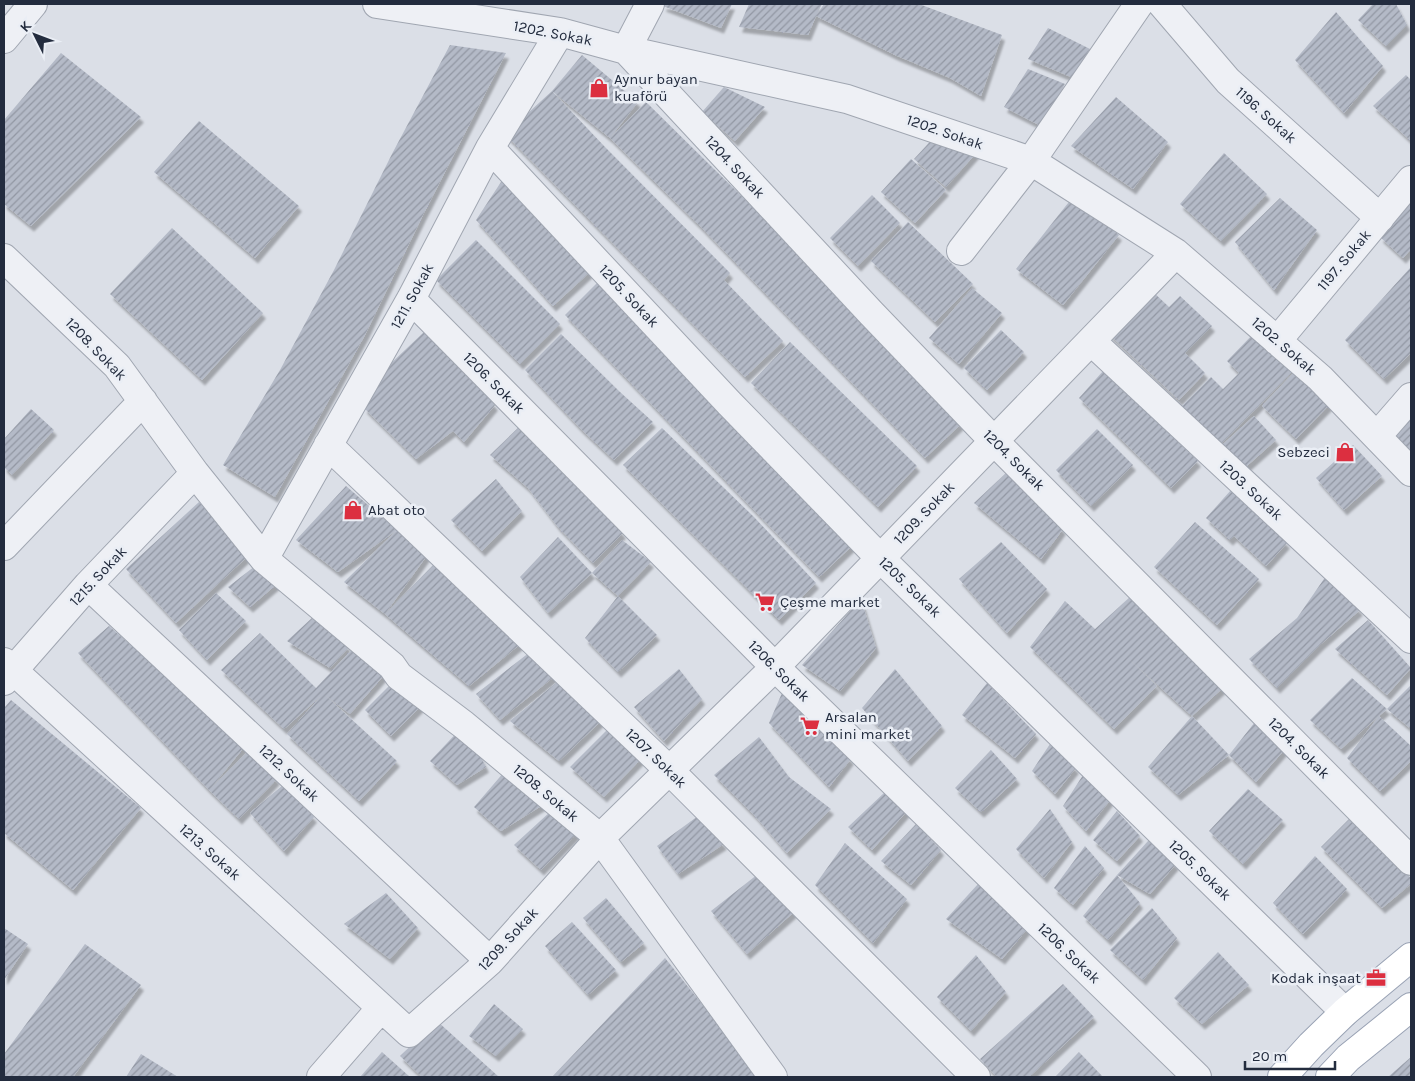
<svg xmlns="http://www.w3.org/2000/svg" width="1415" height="1081" font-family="Karla,sans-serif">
	<defs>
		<pattern id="building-hatch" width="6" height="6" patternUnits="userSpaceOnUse" patternTransform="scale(1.25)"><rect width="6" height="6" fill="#b4bac7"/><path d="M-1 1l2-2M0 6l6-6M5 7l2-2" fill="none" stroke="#9297a3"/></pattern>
		<filter id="shadow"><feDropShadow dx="3" dy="5.5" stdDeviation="1" flood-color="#0004"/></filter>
	</defs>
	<rect width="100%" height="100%" fill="#dbdfe7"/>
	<!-- building -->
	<path fill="url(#building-hatch)" filter="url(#shadow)" d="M664 4H732L721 28 663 6Z
		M749 4H822L816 16 824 4H919L1002 35 981 96 950 78 895 55 816 16 808 35 739 27Z
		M1373 4H1396L1407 25 1386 46 1358 20Z
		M1336 12 1383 66 1344 113 1295 60Z
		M1048 28 1090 49 1071 77 1028 59Z
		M450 45 506 53 423 215 365 335 275 497 223 465 280 370 334 270 393 152Z
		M61 53 141 117 31 226 4 204V120Z
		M582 55 638 102 610 138 646 102 778 232 961 424 925 458 701 227 610 138 552 91 604 146 730 273 724 280 783 341 745 377 505 134 552 91Z
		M1028 69 1065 84 1041 126 1004 107Z
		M1406 75 1411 80V141L1373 106Z
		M724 87 765 107 735 141 702 112Z
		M1116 97 1168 142 1133 189 1071 146Z
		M199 121 299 206 255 258 154 172Z
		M938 133 978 151 946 187 914 159Z
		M1224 153 1267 194 1221 241 1180 204Z
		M911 159 946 190 915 223 881 192Z
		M503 179 590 272 553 306 476 220Z
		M872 195 900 223 858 266 830 238Z
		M1072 198 1119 235 1063 305 1016 269Z
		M1280 198 1317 230 1274 290 1235 242Z
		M1411 202V249L1403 258 1380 237Z
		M908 222 973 284 935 322 871 261Z
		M172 228 263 313 202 380 110 294Z
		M476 240 560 324 520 364 436 280Z
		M1410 268 1411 269V353L1384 379 1345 340Z
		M598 282 854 544 819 577 565 315Z
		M972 288 1002 313 959 364 929 338Z
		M1151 290 1169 307 1180 296 1212 326 1185 353 1205 373 1179 400 1109 334Z
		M1001 330 1024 352 987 390 964 368Z
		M1256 331 1295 369 1219 446 1180 408 1211 377 1223 389 1239 373 1227 361Z
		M424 332 460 367 495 405 464 442 453 431 416 459 364 408 387 367Z
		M561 334 620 392 653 422 614 460 581 429 525 370Z
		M790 342 917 466 878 507 751 383Z
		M1297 369 1332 402 1296 439 1262 406Z
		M1103 371 1198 461 1171 488 1079 398Z
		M1411 405V460L1384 433Z
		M31 409 54 430 12 475 4 467V439Z
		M1254 416 1276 440 1240 472 1220 447Z
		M522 424 555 463 623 533 593 563 557 526 528 488 490 455Z
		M662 428 754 517 816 583 779 620 623 465Z
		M1097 429 1133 465 1091 506 1056 470Z
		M1353 445 1382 476 1344 510 1316 478Z
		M1006 473 1063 529 1041 559 974 503Z
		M496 479 522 511 482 551 451 520Z
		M346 486 397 530 428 554 385 614 344 582 397 530 338 572 296 540Z
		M1231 490 1287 543 1266 566 1234 536 1230 540 1206 518Z
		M199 502 249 555 176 623 126 569Z
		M1195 522 1259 579 1217 625 1154 567Z
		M558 537 592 573 548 613 520 577Z
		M622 540 651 562 618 596 592 573Z
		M1001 542 1047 589 1007 633 959 579Z
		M443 555 529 637 469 686 385 614Z
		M264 559 285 577 250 607 228 587Z
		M1326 576 1360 610 1321 644 1277 688 1249 659 1297 618Z
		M216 593 246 621 207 660 179 630Z
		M618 596 657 635 618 672 585 638Z
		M1131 596 1224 687 1192 716 1129 659 1157 686 1114 729 1030 647 1065 601 1095 629Z
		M861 599 876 648 840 691 802 665Z
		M313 617 349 647 330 668 287 641Z
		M1368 620 1411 668 1387 695 1335 649Z
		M109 626 245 746 211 788 248 751 277 779 239 819 209 790 78 653Z
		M260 633 316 688 361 640 392 666 350 714 325 695 397 761 359 801 287 734 322 695 284 729 221 670Z
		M530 652 555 676 500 720 476 694Z
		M679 669 702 699 664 741 634 707Z
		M895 669 942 726 908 761 862 708Z
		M399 676 425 702 391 736 365 710Z
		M1352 678 1387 709 1379 716 1411 746V761L1380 791 1347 758 1379 716 1341 749 1310 720Z
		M557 682 603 719 559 761 510 721Z
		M987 683 1036 734 1015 758 962 715Z
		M1411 685V729L1387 709Z
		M782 693 851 759 829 787 769 723Z
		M11 700 141 808 73 890 4 833V708Z
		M1192 716 1229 755 1178 795 1148 767Z
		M1255 722 1286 748 1256 782 1229 755Z
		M464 725 486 767 457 785 430 761Z
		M610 727 643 757 604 797 570 767Z
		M759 737 789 777 831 809 787 853 755 816 714 775Z
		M1050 744 1076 768 1055 794 1032 771Z
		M991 750 1017 779 981 812 955 788Z
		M511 764 546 803 501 831 474 807Z
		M1085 772 1111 799 1086 831 1063 806Z
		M283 785 314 817 284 851 250 813Z
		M1248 789 1283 820 1243 864 1209 831Z
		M885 792 908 810 872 850 848 827Z
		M1050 809 1072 842 1044 878 1016 849Z
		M551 811 577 833 541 870 514 845Z
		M1117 811 1140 836 1117 861 1093 840Z
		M698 816 724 844 678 874 657 846Z
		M1350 818 1411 878V884L1382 908 1321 847Z
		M916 824 941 850 911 885 881 861Z
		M1149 840 1176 864 1150 894 1117 875Z
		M845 843 907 899 873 943 815 885Z
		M1085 846 1104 868 1073 905 1054 888Z
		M1315 856 1347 889 1303 934 1273 903Z
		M767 867 794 912 747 954 711 911Z
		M1117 875 1140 903 1108 940 1083 916Z
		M978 884 1028 928 1002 959 946 919Z
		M386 893 418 928 390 959 344 924Z
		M606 898 644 943 621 962 583 918Z
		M1152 908 1177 938 1143 980 1110 950Z
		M572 922 616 970 588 995 545 946Z
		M4 928 28 944 4 980Z
		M85 944 141 985 73 1077H4V1054Z
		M1218 952 1249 985 1202 1024 1174 998Z
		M976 955 1006 992 971 1031 937 997Z
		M665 958 758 1074 755 1077H552Z
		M1063 984 1094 1017 1029 1077H997L980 1059Z
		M494 1004 523 1029 496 1056 469 1036Z
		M437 1021 499 1077H422L400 1056Z
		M382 1052 410 1077H360Z
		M1079 1052 1103 1077H1055Z
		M141 1054 178 1077H126Z
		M1411 1057V1077H1388Z"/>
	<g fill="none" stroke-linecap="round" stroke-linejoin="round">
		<defs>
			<path id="minor" d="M377 4 560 32 626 50 847 99 1031 161 1176 253 1320 378 1411 472
				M650 4 626 50 871 313 994 441 1411 861
				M1162 4 1228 81 1380 218
				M4 39 33 4
				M490 148 729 403 880 558 1345 1012
				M961 251 1031 161 1139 4
				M4 258 117 366 195 473 264 559 392 666 399 676 464 725 600 838 773 1077
				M411 299 775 667 1197 1077
				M1091 341 1411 639
				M1277 341 1411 180
				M1377 436 1411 397
				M328 445 670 771 976 1077
				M4 546 143 401
				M264 559 411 299 490 148 560 32
				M88 585 490 961
				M4 662 409 1033 490 961 600 838 775 667 1176 253
				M4 681 88 585 195 473
				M321 1077 381 1008"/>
			<path id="major" d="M1282 1077 1311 1045 1345 1012 1411 957
				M1330 1077 1348 1058 1411 1007"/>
		</defs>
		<!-- minor casing -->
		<use href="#minor" stroke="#a0a6b1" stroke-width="30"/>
		<!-- major casing -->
		<use href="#major" stroke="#99a2b4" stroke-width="30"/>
		<!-- minor -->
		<use href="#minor" stroke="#eef0f5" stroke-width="28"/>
		<!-- major -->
		<use href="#major" stroke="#fff" stroke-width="28"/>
	</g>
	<!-- icons -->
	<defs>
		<symbol id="shop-bare" viewBox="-9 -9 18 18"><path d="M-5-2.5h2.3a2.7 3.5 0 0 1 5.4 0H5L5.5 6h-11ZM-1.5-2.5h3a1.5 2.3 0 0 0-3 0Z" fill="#dc2f40" stroke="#eaeef5" stroke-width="2.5" paint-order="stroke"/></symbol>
		<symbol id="supermarket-bare" viewBox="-9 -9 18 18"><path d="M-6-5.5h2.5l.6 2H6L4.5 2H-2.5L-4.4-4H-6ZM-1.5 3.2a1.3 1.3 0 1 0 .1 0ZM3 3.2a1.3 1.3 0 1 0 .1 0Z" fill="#dc2f40" stroke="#eaeef5" stroke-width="2.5" paint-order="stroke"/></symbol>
		<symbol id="office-bare" viewBox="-9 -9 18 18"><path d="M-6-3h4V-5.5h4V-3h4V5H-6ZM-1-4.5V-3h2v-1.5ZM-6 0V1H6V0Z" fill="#dc2f40" stroke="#eaeef5" stroke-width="2.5" paint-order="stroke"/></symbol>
	</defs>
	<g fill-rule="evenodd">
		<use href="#shop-bare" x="585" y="74" width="28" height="28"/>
		<use href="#shop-bare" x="1331" y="438" width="28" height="28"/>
		<use href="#shop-bare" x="339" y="496" width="28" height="28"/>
		<use href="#supermarket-bare" x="751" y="588" width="28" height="28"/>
		<use href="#supermarket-bare" x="796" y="712" width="28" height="28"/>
		<use href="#office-bare" x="1362" y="964" width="28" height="28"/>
	</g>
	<g text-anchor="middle" stroke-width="5" stroke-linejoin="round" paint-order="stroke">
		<!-- street labels -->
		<g font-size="15" fill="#232c3e" stroke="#eaeef5">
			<text transform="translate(553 33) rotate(11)" y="5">1202. Sokak</text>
			<text transform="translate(1266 115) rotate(42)" y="5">1196. Sokak</text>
			<text transform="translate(945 132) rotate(19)" y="5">1202. Sokak</text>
			<text transform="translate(735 167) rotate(47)" y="5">1204. Sokak</text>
			<text transform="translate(1344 260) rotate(-50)" y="5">1197. Sokak</text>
			<text transform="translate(412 296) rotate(-61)" y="5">1211. Sokak</text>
			<text transform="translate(629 296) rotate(47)" y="5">1205. Sokak</text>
			<text transform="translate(1284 346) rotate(41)" y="5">1202. Sokak</text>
			<text transform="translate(96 349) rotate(46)" y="5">1208. Sokak</text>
			<text transform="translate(494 383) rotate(45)" y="5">1206. Sokak</text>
			<text transform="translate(1014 460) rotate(45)" y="5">1204. Sokak</text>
			<text transform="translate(1251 490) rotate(43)" y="5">1203. Sokak</text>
			<text transform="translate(924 513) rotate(-46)" y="5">1209. Sokak</text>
			<text transform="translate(98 576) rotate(-47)" y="5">1215. Sokak</text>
			<text transform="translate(910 587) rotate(44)" y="5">1205. Sokak</text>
			<text transform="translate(779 671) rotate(45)" y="5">1206. Sokak</text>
			<text transform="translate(1299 748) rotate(45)" y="5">1204. Sokak</text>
			<text transform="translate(656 758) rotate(44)" y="5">1207. Sokak</text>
			<text transform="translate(289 773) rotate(43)" y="5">1212. Sokak</text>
			<text transform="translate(546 793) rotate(40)" y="5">1208. Sokak</text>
			<text transform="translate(210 852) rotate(42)" y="5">1213. Sokak</text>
			<text transform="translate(1200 870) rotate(44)" y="5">1205. Sokak</text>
			<text transform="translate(508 939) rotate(-47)" y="5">1209. Sokak</text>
			<text transform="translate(1069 953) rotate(44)" y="5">1206. Sokak</text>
		</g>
		<!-- poi labels -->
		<g font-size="15" fill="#232c3e" stroke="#eaeef5" text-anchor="start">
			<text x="614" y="84">Aynur bayan<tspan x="614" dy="17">kuaförü</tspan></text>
			<text x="1330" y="457" text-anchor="end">Sebzeci</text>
			<text x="368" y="515">Abat oto</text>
			<text x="780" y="607">Çeşme market</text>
			<text x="825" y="722">Arsalan<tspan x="825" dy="17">mini market</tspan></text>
			<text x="1361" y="983" text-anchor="end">Kodak inşaat</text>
		</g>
	</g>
	<!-- border -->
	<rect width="1415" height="1081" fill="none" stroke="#232c3e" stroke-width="10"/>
	<!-- north arrow -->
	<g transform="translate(35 35) rotate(312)" stroke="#eaeef5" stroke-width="4" paint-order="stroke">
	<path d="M0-4L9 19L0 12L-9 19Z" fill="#232c3e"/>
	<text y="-8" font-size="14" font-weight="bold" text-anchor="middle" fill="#232c3e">K</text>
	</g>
	<!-- scale -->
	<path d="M1245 1061v8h90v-8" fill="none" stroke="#232c3e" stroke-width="2.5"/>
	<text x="1252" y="1061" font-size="15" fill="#232c3e" stroke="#eaeef5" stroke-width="4" paint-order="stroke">20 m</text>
</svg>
